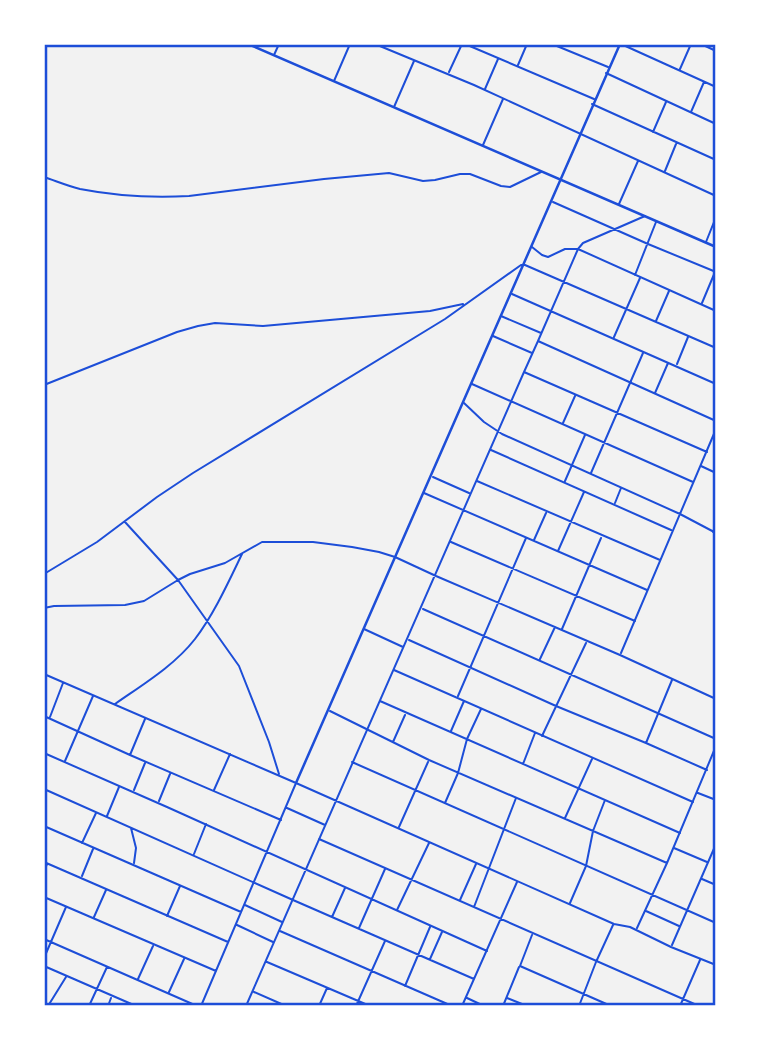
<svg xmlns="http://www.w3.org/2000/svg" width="760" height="1050" font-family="Spectral,serif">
	<rect width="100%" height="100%" fill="#f2f2f2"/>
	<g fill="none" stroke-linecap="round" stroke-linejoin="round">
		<!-- minor -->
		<path stroke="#1d4ed8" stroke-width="2" d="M375 44 474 85 716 196
			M465 44 594 99
			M552 44 608 67
			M621 44 716 87
			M701 44 716 51
			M274 55 279 44
			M518 65 527 44
			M680 69 691 44
			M449 72 462 44
			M606 73 716 124
			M334 81 350 44
			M485 89 498 59
			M592 104 716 160
			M394 107 414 61
			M691 112 704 82
			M653 132 666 102
			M483 145 503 99
			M665 171 676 144
			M44 177C56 181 68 186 80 189 116 196 154 198 189 196L324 179 389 173 423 181 435 180 460 174H470L501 186 510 187 541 172
			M553 202 648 244 716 272
			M619 204 638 161
			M706 242 716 217
			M532 247 542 255 548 257 565 249H578L583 243 645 216
			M635 275 656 222
			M512 294 716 384
			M702 303 715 272
			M501 316 541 333
			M656 321 669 291
			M493 336 532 353
			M614 337 640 278
			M538 341 578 249 716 311
			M677 364 688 337
			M524 372 538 341 716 421
			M472 384 693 482
			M44 385 177 332 198 326 215 323 263 326 430 311 463 304
			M655 393 668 363
			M464 403 484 422 502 434 680 514 716 533
			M563 423 575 396
			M491 450 671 530
			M701 466 716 473
			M591 473 643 353
			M433 477 469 493
			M477 481 660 560
			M565 481 585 435
			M424 493 647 590
			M615 503 621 488
			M125 522 178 580 239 666 269 742 279 774
			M713 532 716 524
			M534 540 546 513
			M451 542 635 621
			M558 551 584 492
			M44 574 97 542 157 497 193 473 445 319 521 265H525L716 348
			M44 608 54 606 125 605 144 601 178 580 190 574 225 563 262 542H313L352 547 379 552 395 557 436 576 620 655 716 699
			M423 609 716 739
			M364 629 403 647
			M562 629 601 538
			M409 640 556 706 646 743 707 770
			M621 653 716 429
			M540 659 555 627
			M394 670 693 802
			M44 674 296 783 614 924 630 927 671 947 716 965
			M458 696 526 538
			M380 701 680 833
			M115 704C142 685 174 666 195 639 214 614 228 583 242 554
			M330 711 429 760 667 863
			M44 716 130 755 281 820
			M50 717 63 683
			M451 731 464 701
			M542 736 586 643
			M393 742 405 715
			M646 743 672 680
			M44 753 167 807 487 951
			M130 755 145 719
			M65 761 93 696
			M352 762 716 923
			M523 764 535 733
			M44 789 293 900 474 979
			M134 790 145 763
			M214 790 230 754
			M698 793 716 800
			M159 801 170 774
			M445 803 458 773 467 739 481 709
			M287 808 325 825
			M107 816 119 787
			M565 818 592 759
			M44 826 241 912
			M399 827 428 762
			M131 828 136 848 134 863
			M319 839 699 1006
			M82 843 96 813
			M674 848 707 862
			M194 854 206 824
			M44 862 228 942
			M44 871 47 864
			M82 876 93 849
			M702 879 716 885
			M44 897 216 971
			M460 900 476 864
			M570 903 586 866 593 831 605 800
			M245 905 282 922
			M474 907 516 798
			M397 910 429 843
			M646 911 679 926
			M167 916 180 886
			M94 917 106 890
			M332 917 345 888
			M237 925 273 942
			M359 928 385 869
			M637 928 667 863 716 746
			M280 931 452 1006
			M532 935 520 966 611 1006
			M44 939 197 1006
			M672 945 716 844
			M44 958 66 907
			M430 959 442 932
			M267 962 370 1006
			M44 966 136 1006
			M138 979 153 946
			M405 986 430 927
			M169 992 184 959
			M254 992 286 1006
			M467 998 484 1006
			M507 998 527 1006
			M44 1003 52 1006
			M48 1006 66 977
			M89 1006 107 967
			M108 1006 111 998
			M201 1006 296 783
			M246 1006 524 372 707 452
			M319 1006 327 988
			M356 1006 385 941
			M462 1006 517 882
			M503 1006 519 967
			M579 1006 596 962 613 925
			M680 1006 700 960"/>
		<!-- tertiary -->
		<path stroke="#1d4ed8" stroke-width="2.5" d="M248 44 716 247
			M296 783 620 44"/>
	</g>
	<!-- border -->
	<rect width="760" height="1050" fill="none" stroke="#ffffff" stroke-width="91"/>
	<rect x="46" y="46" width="668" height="958" fill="none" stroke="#1d4ed8" stroke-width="2.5"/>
</svg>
